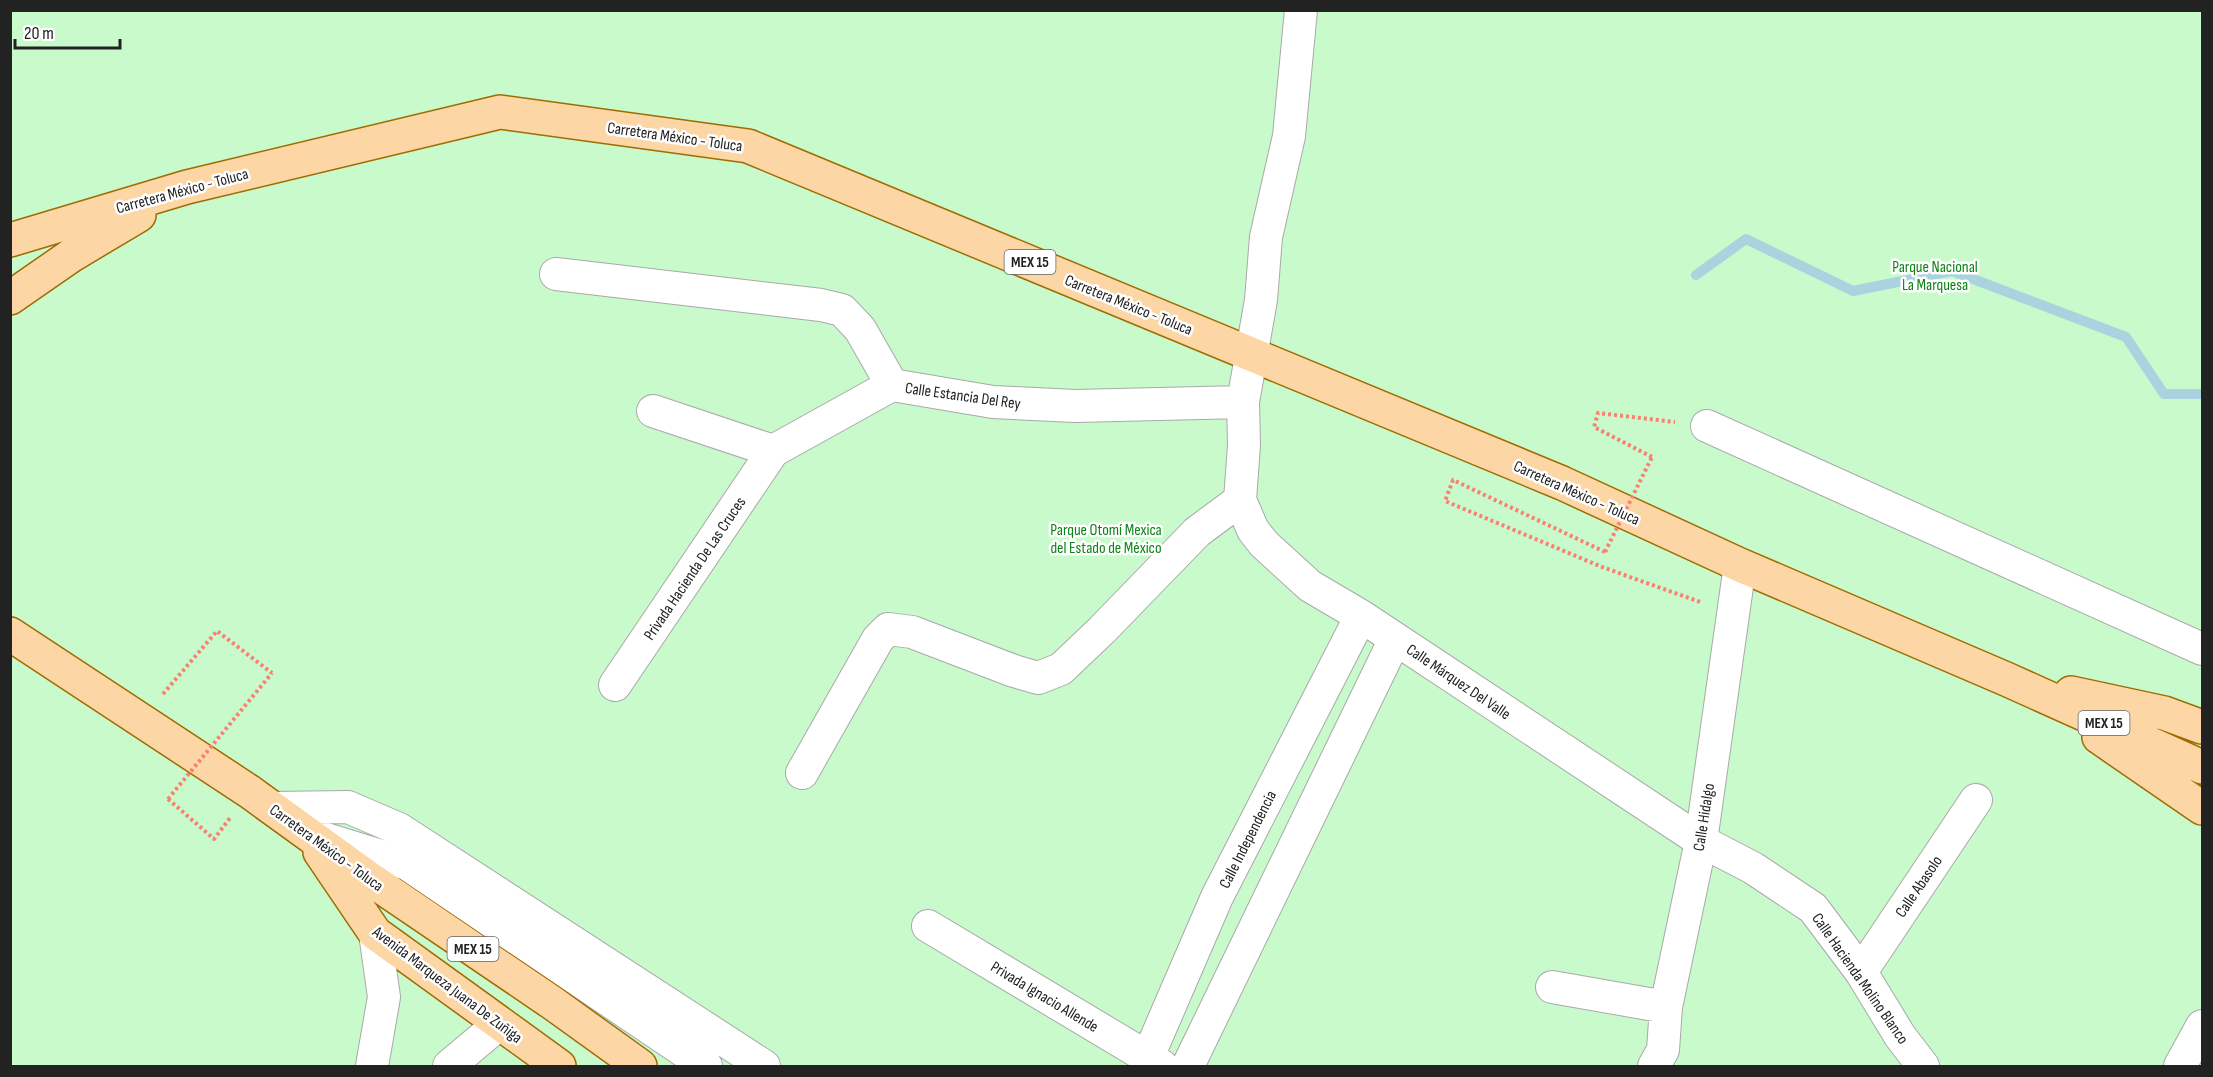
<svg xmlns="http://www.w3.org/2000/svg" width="2213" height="1077" font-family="'Sofia Sans Condensed',sans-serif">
	<rect width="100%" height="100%" fill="#f2efe9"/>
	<!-- park -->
	<path fill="#c8facc" d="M10 11H2202V1066H11Z"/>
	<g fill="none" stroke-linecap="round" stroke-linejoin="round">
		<!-- stream -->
		<path stroke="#aad3df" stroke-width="10" d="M1696 275 1746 239 1853 291 1952 271 2126 337 2164 394H2202"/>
		<defs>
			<path id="street" d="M556 274 821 305 842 310 860 329 892 385 993 402 1075 406 1243 402 1244 445 1240 500 1253 530 1264 544 1310 586 1361 616 1701 841 1753 868 1813 908 1861 972 1900 1036 1923 1066
				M1243 402 1261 300 1266 237 1289 136 1301 10
				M653 411 773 451
				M1707 426 2202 649
				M615 685 773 451 892 385
				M802 773 878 639 888 629 912 632 1014 671 1038 678 1061 669 1102 630 1197 532 1240 500
				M272 808 348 807 399 829 764 1066
				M313 835 407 864 706 1066
				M928 926 1162 1066
				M1861 972 1976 800
				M1552 987 1666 1007
				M372 1066 384 997 375 933
				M449 1066 499 1024
				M1144 1066 1217 897 1361 616
				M1188 1066 1395 639
				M1654 1066 1663 1050 1666 1007 1701 841 1740 565
				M2180 1066 2202 1026"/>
			<path id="primary" d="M10 240 187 187 500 112 748 146 1562 483 1740 565 2006 679 2202 767
				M10 298 72 255 139 215
				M10 634 250 792 370 879 551 1002 640 1066
				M2071 693 2164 713 2202 727
				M2099 737 2202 808
				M320 852 375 933 559 1066"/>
		</defs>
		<!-- street casing -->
		<use href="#street" stroke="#a9a9a9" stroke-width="34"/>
		<!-- primary casing -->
		<use href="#primary" stroke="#a06b00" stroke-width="36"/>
		<!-- path -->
		<path stroke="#fa8072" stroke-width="4" stroke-dasharray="3 3" stroke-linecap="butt" d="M1652 457 1594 427 1598 413 1675 422
			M1605 552 1453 480 1445 501 1602 567 1700 602
			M163 694 217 631 272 673
			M168 799 214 839 230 818"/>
		<!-- street -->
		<use href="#street" stroke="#fff" stroke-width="32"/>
		<!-- primary -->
		<use href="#primary" stroke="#fcd6a4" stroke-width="33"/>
		<!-- path-bridge -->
		<path stroke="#fa8072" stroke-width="4" stroke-dasharray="3 3" stroke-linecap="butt" d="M1605 552 1652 457
			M168 799 272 673"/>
	</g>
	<g text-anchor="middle" stroke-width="5" stroke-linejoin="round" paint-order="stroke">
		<!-- shield labels -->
		<g fill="#fff" stroke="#646464" stroke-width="1.5">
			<rect x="1004.5" y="250" width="51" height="24" rx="4.5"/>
			<rect x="2078.5" y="711" width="51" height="24" rx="4.5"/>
			<rect x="447.5" y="937" width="51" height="24" rx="4.5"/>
		</g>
		<g font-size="15" font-weight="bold" fill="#222">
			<text x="1030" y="267">MEX 15</text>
			<text x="2104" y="728">MEX 15</text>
			<text x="473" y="954">MEX 15</text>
		</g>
		<!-- street labels -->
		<g font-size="16" fill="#222" stroke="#fff">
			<text transform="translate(675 136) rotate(8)" y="6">Carretera México - Toluca</text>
			<text transform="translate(182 190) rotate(-15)" y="6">Carretera México - Toluca</text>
			<text transform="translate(1129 304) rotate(22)" y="6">Carretera México - Toluca</text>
			<text transform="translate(963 395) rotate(8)" y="6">Calle Estancia Del Rey</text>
			<text transform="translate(1577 492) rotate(24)" y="6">Carretera México - Toluca</text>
			<text transform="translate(694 568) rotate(-56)" y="6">Privada Hacienda De Las Cruces</text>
			<text transform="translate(1459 681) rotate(34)" y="6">Calle Márquez Del Valle</text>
			<text transform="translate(1703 817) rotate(-81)" y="6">Calle Hidalgo</text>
			<text transform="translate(1247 839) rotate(-63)" y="6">Calle Independencia</text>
			<text transform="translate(327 847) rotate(36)" y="6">Carretera México - Toluca</text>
			<text transform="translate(1918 886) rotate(-56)" y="6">Calle Abasolo</text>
			<text transform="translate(1861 978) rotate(55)" y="6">Calle Hacienda Molino Blanco</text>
			<text transform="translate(448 984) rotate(37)" y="6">Avenida Marqueza Juana De Zuñiga</text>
			<text transform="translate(1045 996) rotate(31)" y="6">Privada Ignacio Allende</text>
		</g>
		<!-- park labels -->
		<g font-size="16" fill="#0c8416" stroke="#fff">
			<text x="1935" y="272">Parque Nacional<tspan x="1935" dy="18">La Marquesa</tspan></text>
			<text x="1106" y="535">Parque Otomí Mexica<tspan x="1106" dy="18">del Estado de México</tspan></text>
		</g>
	</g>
	<!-- border -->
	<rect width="2213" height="1077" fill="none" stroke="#222222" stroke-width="24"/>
	<!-- scale -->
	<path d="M15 39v9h105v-9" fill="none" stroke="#222222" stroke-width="3"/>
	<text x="24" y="39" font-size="18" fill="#222222" stroke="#ffffff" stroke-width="4.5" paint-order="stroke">20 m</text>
</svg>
